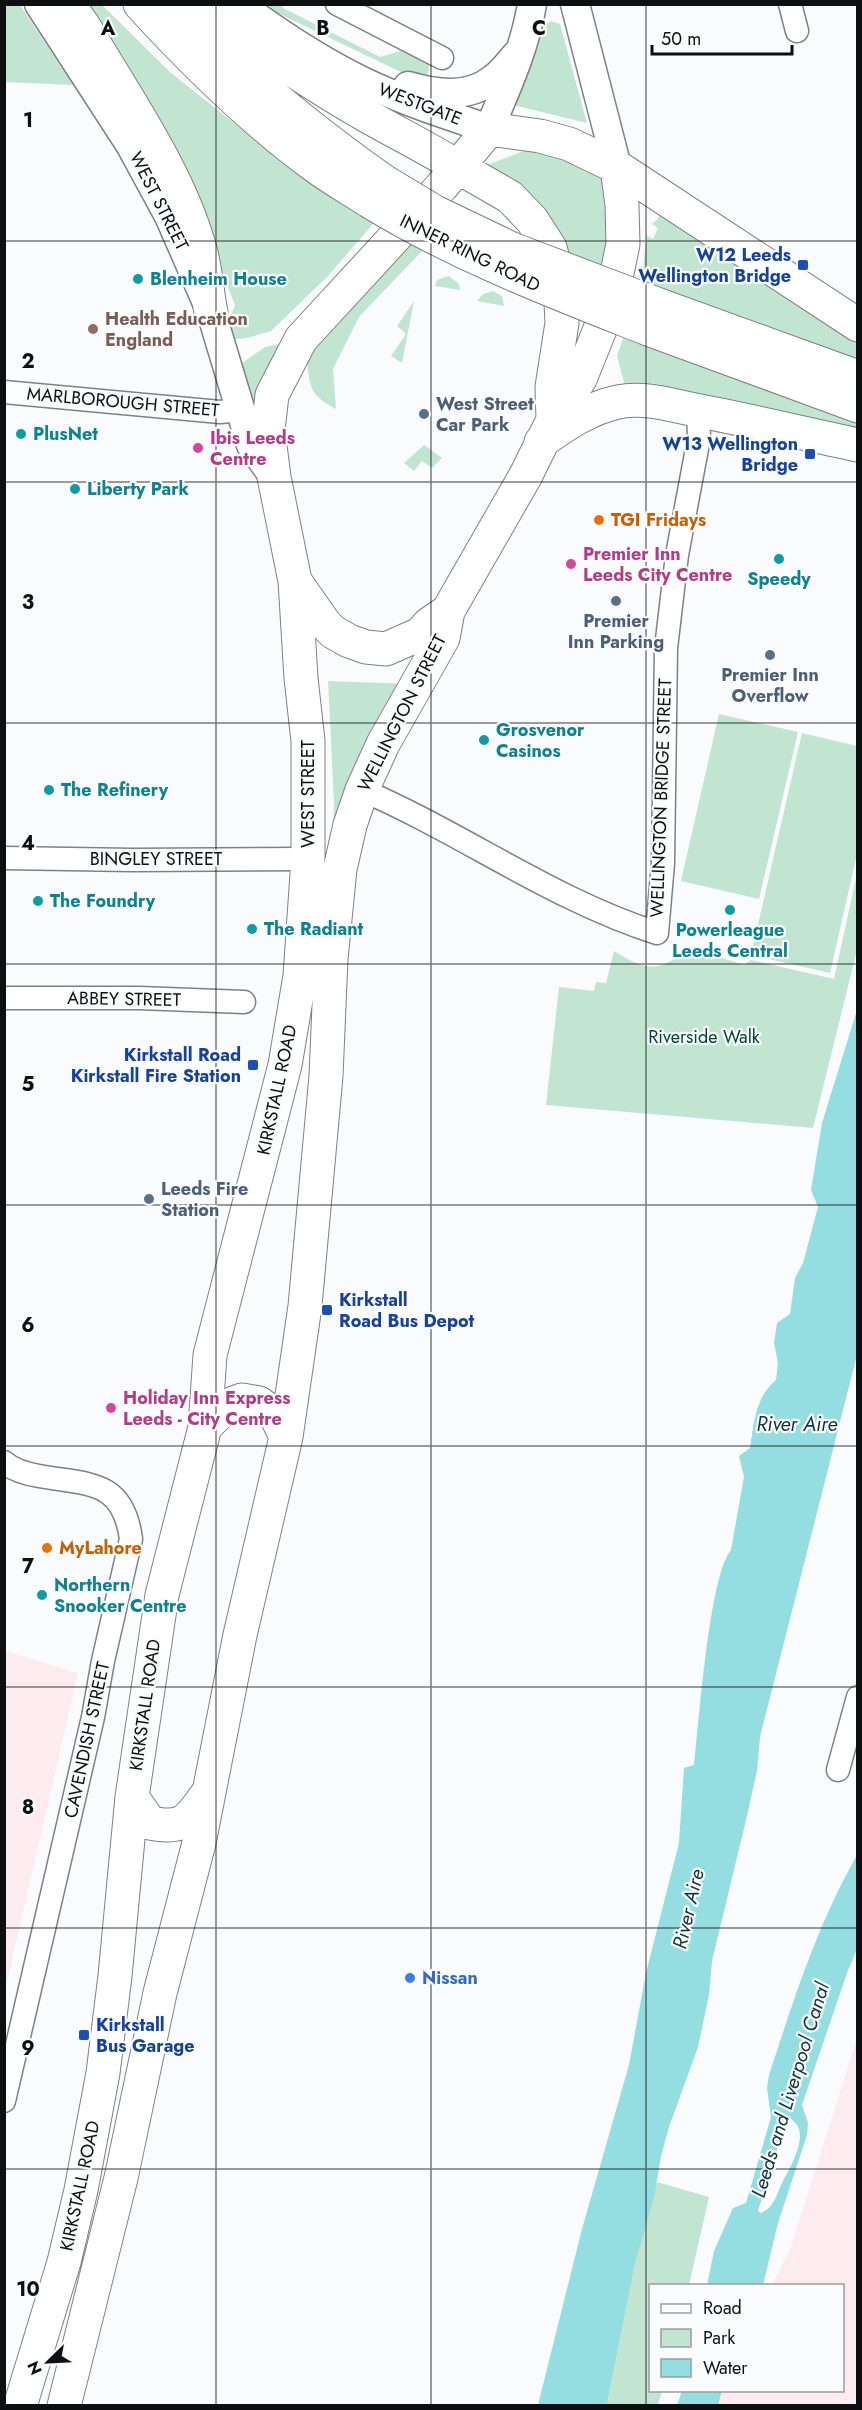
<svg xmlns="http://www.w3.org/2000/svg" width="862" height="2410" font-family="Jost,sans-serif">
	<rect width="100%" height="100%" fill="#f9fbfd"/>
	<!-- industrial -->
	<path fill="#fcecf0" d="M5 1651 78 1673 5 1990 4 1651Z
		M857 2038V2405H718L722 2391 842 2390V2286L772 2285 790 2250Z"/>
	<!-- green -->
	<path fill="#c1e5d0" d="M5 4 20 5 73 85 5 82Z
		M77 5H102L171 73 257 141 374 223 327 277 271 331 247 338 225 340 223 335 235 305 190 191Z
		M261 5H282L283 8 380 57 407 49 428 60 429 70 426 77 419 78 403 73Z
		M551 21 560 24 587 123 505 103 542 27Z
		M526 150H544L602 177 607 184 611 270 564 254 487 165Z
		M661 212 857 341V362L642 283 646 239 647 236 653 239 658 228 652 224 657 220Z
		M408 242 422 251 359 317 333 369 336 409C310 395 310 389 307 360L343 313Z
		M449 276 459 284 460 290 435 286 437 280Z
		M493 291 502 296 504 306 477 301 483 294Z
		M414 301 402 363 391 356 406 334 397 326Z
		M623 338 677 358 678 355 857 419V434L652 383 647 386H625L617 356Z
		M284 343 268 366 251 409 235 368 265 347Z
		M424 445 442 458 432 468 422 461 414 471 404 463Z
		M328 681 411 684 332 865 334 803Z
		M719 714 798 732 759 899 681 881Z
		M802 733 857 746V854L830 973 751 955Z
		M857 874V950L813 1128 546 1105 559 987 594 991 596 982 606 983 614 951C645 971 661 974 688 947L744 965 751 960 834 979Z
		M657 2182 709 2197 689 2285 650 2286V2390L662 2391 658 2405 607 2406 636 2260Z"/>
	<!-- water -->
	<path fill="#94dde1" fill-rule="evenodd" d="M857 1010V1355L760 1737 757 1771 746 1820 712 1961 709 1995 698 2047 669 2127 661 2156 654 2198 636 2260 607 2405H538L582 2229 629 2065 646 1973 679 1843 684 1768 694 1765C699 1723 709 1576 731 1550L744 1477 739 1456 750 1448C754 1424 755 1397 776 1380L778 1363 774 1343 777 1323 790 1314 795 1278 803 1263 818 1207 811 1190 822 1123Z
		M857 1855V1949L847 1973 802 2105 808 2123 807 2135 778 2223 763 2285H707L714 2251 733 2208 746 2203 771 2117 767 2088 769 2075C794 1999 817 1925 857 1855ZM787 2117C815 2128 790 2167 782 2183 776 2195 775 2207 761 2213L758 2211Z
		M682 2391V2390L722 2391 718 2405H677Z"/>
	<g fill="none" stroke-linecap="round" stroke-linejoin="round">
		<defs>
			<path id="minor" d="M337 4 442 58
				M790 4 797 31
				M4 392 220 412 241 410
				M362 790C462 833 553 900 657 933L663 863 666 648 677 555 699 438 698 410
				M4 858 133 860 308 859
				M4 998H139L244 1002
				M4 1462C13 1470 27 1474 39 1476 88 1485 123 1479 131 1539L103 1661 93 1717 4 2101
				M838 1770 858 1697"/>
			<path id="tertiary" d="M39 4 131 146 169 216 211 312 251 445 274 477
				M239 4C278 33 321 61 364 82 404 101 447 115 489 129 506 89 525 48 532 4
				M575 4 617 167
				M408 86C436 94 468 99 493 79 502 73 509 63 516 55"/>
			<path id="primary" d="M489 129 540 136 569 144 617 167 622 205 623 244 611 302 580 379 553 420 526 475 448 611 429 624 420 634 386 649 366 647 349 641 333 632 325 624 295 581 274 477 268 430 272 395 301 339 442 186Z
				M458 167 510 197 532 220 550 248 560 284 562 323 552 387 553 420
				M205 1427 226 1406 242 1400 259 1403 276 1416 286 1437
				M132 1797 150 1823C186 1830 188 1819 208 1793
				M20 2406 64 2262 81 2190 103 2073 115 1976 132 1797 162 1595 205 1427 210 1355 285 1065 300 976 308 859V741L301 678 295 581
				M64 2406 121 2178 160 1993 199 1843 240 1635 286 1437 305 1306 326 1076 331 959 340 869 350 825 362 790 383 744 443 638 448 611"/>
			<path id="trunk" d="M617 167 858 325
				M541 442C565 425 589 408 618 402 645 396 674 406 700 411 753 421 805 434 858 445"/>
			<path id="motorway" d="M68 4 83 25C124 94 181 175 201 253 206 272 207 293 211 312
				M140 4C193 62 252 120 315 166 332 179 351 189 369 201
				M175 4C238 71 310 129 385 182
				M205 4C255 48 312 84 369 117 399 134 429 149 458 167
				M659 305 858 377
				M648 329 858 406"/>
		</defs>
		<!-- minor casing -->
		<use href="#minor" stroke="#7f8083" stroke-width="25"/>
		<!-- tertiary casing -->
		<use href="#tertiary" stroke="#7f8083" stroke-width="31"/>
		<!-- primary casing -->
		<use href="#primary" stroke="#7f8083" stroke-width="35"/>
		<!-- trunk casing -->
		<use href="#trunk" stroke="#7f8083" stroke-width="35"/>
		<!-- motorway casing -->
		<use href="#motorway" stroke="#7f8083" stroke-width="35"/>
		<!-- minor -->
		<use href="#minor" stroke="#fff" stroke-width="22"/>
		<!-- tertiary -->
		<use href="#tertiary" stroke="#fff" stroke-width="28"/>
		<!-- primary -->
		<use href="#primary" stroke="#fff" stroke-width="33"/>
		<!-- trunk -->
		<use href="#trunk" stroke="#fff" stroke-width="33"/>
		<!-- motorway -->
		<use href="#motorway" stroke="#fff" stroke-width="33"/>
		<defs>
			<path id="motorway-bridge" d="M385 182 435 212 512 249 659 305
				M369 201C457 255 552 291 648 329"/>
		</defs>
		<!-- motorway-bridge casing -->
		<use href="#motorway-bridge" stroke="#7f8083" stroke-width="35" stroke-linecap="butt"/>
		<!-- motorway-bridge -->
		<use href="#motorway-bridge" stroke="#fff" stroke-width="33"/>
	</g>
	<!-- grid -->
	<path fill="none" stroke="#0e0f10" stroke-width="1.5" stroke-opacity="0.55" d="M216 4V2406M431 4V2406M646 4V2406M4 241H858M4 482H858M4 723H858M4 964H858M4 1205H858M4 1446H858M4 1687H858M4 1928H858M4 2169H858"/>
	<!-- markers -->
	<g fill="#1a4fb4" stroke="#f9fbfd" stroke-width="2">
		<rect x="797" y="259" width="12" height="12" rx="3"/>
		<rect x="804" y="448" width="12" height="12" rx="3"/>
		<rect x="247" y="1059" width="12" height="12" rx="3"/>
		<rect x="321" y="1304" width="12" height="12" rx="3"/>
		<rect x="78" y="2029" width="12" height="12" rx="3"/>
	</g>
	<g fill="#0f9aa8" stroke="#f9fbfd" stroke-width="2">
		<circle cx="138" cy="279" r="6"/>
		<circle cx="21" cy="434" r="6"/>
		<circle cx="75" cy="489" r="6"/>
		<circle cx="779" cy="559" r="6"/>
		<circle cx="484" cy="740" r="6"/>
		<circle cx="49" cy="790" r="6"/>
		<circle cx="38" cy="901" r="6"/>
		<circle cx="730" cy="910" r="6"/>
		<circle cx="252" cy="929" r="6"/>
		<circle cx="42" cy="1595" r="6"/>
	</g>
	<circle fill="#8d6e63" stroke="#f9fbfd" stroke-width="2" cx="93" cy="329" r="6"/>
	<g fill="#5c6f8a" stroke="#f9fbfd" stroke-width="2">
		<circle cx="424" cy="414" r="6"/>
		<circle cx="616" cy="601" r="6"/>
		<circle cx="770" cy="655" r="6"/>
		<circle cx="149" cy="1199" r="6"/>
	</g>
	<g fill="#d1479c" stroke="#f9fbfd" stroke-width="2">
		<circle cx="198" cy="448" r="6"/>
		<circle cx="571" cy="564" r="6"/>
		<circle cx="111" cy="1408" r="6"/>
	</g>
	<g fill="#e8710a" stroke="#f9fbfd" stroke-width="2">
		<circle cx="599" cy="520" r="6"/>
		<circle cx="47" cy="1548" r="6"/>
	</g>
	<circle fill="#3f7fe0" stroke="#f9fbfd" stroke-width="2" cx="410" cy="1978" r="6"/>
	<g text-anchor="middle" stroke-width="4.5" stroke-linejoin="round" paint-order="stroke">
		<!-- street labels -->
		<g font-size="18" fill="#0e0f10" stroke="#f9fbfd">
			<text transform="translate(420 104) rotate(21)" y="6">WESTGATE</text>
			<text transform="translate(159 201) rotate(63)" y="6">WEST STREET</text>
			<text transform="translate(470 253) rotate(26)" y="6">INNER RING ROAD</text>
			<text transform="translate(123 402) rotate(5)" y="6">MARLBOROUGH STREET</text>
			<text transform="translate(402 713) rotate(-63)" y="6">WELLINGTON STREET</text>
			<text transform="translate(308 794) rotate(-90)" y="6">WEST STREET</text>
			<text transform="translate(661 798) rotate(-88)" y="6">WELLINGTON BRIDGE STREET</text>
			<text x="156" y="865">BINGLEY STREET</text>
			<text transform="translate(124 999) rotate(1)" y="6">ABBEY STREET</text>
			<text transform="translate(277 1090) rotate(-78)" y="6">KIRKSTALL ROAD</text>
			<text transform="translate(145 1705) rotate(-82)" y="6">KIRKSTALL ROAD</text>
			<text transform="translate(87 1740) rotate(-78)" y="6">CAVENDISH STREET</text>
			<text transform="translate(80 2186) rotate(-78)" y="6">KIRKSTALL ROAD</text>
		</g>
		<!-- transit labels -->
		<g font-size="18" font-weight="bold" fill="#164399" stroke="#f9fbfd" text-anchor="end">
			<text x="791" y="261">W12 Leeds<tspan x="791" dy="21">Wellington Bridge</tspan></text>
			<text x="798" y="450">W13 Wellington<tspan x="798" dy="21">Bridge</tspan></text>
			<text x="241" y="1061">Kirkstall Road<tspan x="241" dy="21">Kirkstall Fire Station</tspan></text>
			<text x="339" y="1306" text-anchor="start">Kirkstall<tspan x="339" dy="21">Road Bus Depot</tspan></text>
			<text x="96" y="2031" text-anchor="start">Kirkstall<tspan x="96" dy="21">Bus Garage</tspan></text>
		</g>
		<!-- culture labels -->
		<g font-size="18" font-weight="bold" fill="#0d838f" stroke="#f9fbfd" text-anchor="start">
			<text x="150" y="285">Blenheim House</text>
			<text x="33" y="440">PlusNet</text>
			<text x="87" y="495">Liberty Park</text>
			<text x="779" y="585" text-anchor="middle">Speedy</text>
			<text x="496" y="736">Grosvenor<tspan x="496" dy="21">Casinos</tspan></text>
			<text x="61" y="796">The Refinery</text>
			<text x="50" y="907">The Foundry</text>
			<text x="264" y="935">The Radiant</text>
			<text x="730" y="936" text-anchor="middle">Powerleague<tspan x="730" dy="21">Leeds Central</tspan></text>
			<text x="54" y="1591">Northern<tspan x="54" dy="21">Snooker Centre</tspan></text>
		</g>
		<!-- education labels -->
		<g font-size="18" font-weight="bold" fill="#785e54" stroke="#f9fbfd" text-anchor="start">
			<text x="105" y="325">Health Education<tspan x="105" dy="21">England</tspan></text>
		</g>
		<!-- service labels -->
		<g font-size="18" font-weight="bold" fill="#4e5e75" stroke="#f9fbfd" text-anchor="start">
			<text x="436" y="410">West Street<tspan x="436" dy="21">Car Park</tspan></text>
			<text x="616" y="627" text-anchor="middle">Premier<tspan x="616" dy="21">Inn Parking</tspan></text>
			<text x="770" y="681" text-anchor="middle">Premier Inn<tspan x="770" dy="21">Overflow</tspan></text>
			<text x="161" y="1195">Leeds Fire<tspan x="161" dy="21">Station</tspan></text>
		</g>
		<!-- hotel labels -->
		<g font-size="18" font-weight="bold" fill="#b23c85" stroke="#f9fbfd" text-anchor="start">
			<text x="210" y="444">Ibis Leeds<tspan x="210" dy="21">Centre</tspan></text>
			<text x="583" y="560">Premier Inn<tspan x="583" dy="21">Leeds City Centre</tspan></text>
			<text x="123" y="1404">Holiday Inn Express<tspan x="123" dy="21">Leeds - City Centre</tspan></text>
		</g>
		<!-- food labels -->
		<g font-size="18" font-weight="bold" fill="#c56008" stroke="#f9fbfd" text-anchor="start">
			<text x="611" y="526">TGI Fridays</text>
			<text x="59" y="1554">MyLahore</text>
		</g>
		<!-- park labels -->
		<g font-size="18" fill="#00472b" stroke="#f9fbfd">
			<text x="704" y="1043">Riverside Walk</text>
		</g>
		<!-- shop labels -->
		<g font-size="18" font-weight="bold" fill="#366cbe" stroke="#f9fbfd" text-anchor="start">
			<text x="422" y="1984">Nissan</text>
		</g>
		<!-- water labels -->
		<g font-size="20" font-style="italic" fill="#103537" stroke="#f9fbfd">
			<text x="797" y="1431">River Aire</text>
			<text transform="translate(688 1909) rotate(-77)" y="7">River Aire</text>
			<text transform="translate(790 2090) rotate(-73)" y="7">Leeds and Liverpool Canal</text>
		</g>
	</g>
	<g font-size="20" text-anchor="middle" font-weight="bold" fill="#0e0f10" stroke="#f9fbfd" stroke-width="4.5" stroke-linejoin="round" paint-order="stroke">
		<text x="108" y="35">A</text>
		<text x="323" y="35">B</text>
		<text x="539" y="35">C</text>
		<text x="28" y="127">1</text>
		<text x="28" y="368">2</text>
		<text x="28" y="609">3</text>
		<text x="28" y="850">4</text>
		<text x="28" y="1091">5</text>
		<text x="28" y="1332">6</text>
		<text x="28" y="1573">7</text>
		<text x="28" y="1814">8</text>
		<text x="28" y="2055">9</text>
		<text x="28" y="2296">10</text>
	</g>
	<!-- border -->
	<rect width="862" height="2410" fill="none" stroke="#0e0f10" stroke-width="12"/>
	<!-- legend -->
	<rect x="649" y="2284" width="195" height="108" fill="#f9fbfd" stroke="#9b9d9e" stroke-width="1.5"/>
	<rect x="661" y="2304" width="30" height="9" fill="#ffffff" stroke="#9b9d9e" stroke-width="1.5"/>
	<text x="703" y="2314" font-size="18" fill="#0e0f10">Road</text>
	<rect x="661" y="2329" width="30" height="18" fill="#c1e5d0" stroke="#9b9d9e" stroke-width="1.5"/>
	<text x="703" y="2344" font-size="18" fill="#0e0f10">Park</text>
	<rect x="661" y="2359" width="30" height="18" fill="#94dde1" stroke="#9b9d9e" stroke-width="1.5"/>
	<text x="703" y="2374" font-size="18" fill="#0e0f10">Water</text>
	<!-- north arrow -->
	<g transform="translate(48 2362) rotate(246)" stroke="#f9fbfd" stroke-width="4.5" paint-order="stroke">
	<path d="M0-4.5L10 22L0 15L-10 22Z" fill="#0e0f10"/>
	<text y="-9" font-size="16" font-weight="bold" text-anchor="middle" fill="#0e0f10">N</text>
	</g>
	<!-- scale -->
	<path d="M652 45v9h140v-9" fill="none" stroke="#0e0f10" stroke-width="3"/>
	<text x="661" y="45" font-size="18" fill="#0e0f10" stroke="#f9fbfd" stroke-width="4.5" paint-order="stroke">50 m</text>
</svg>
